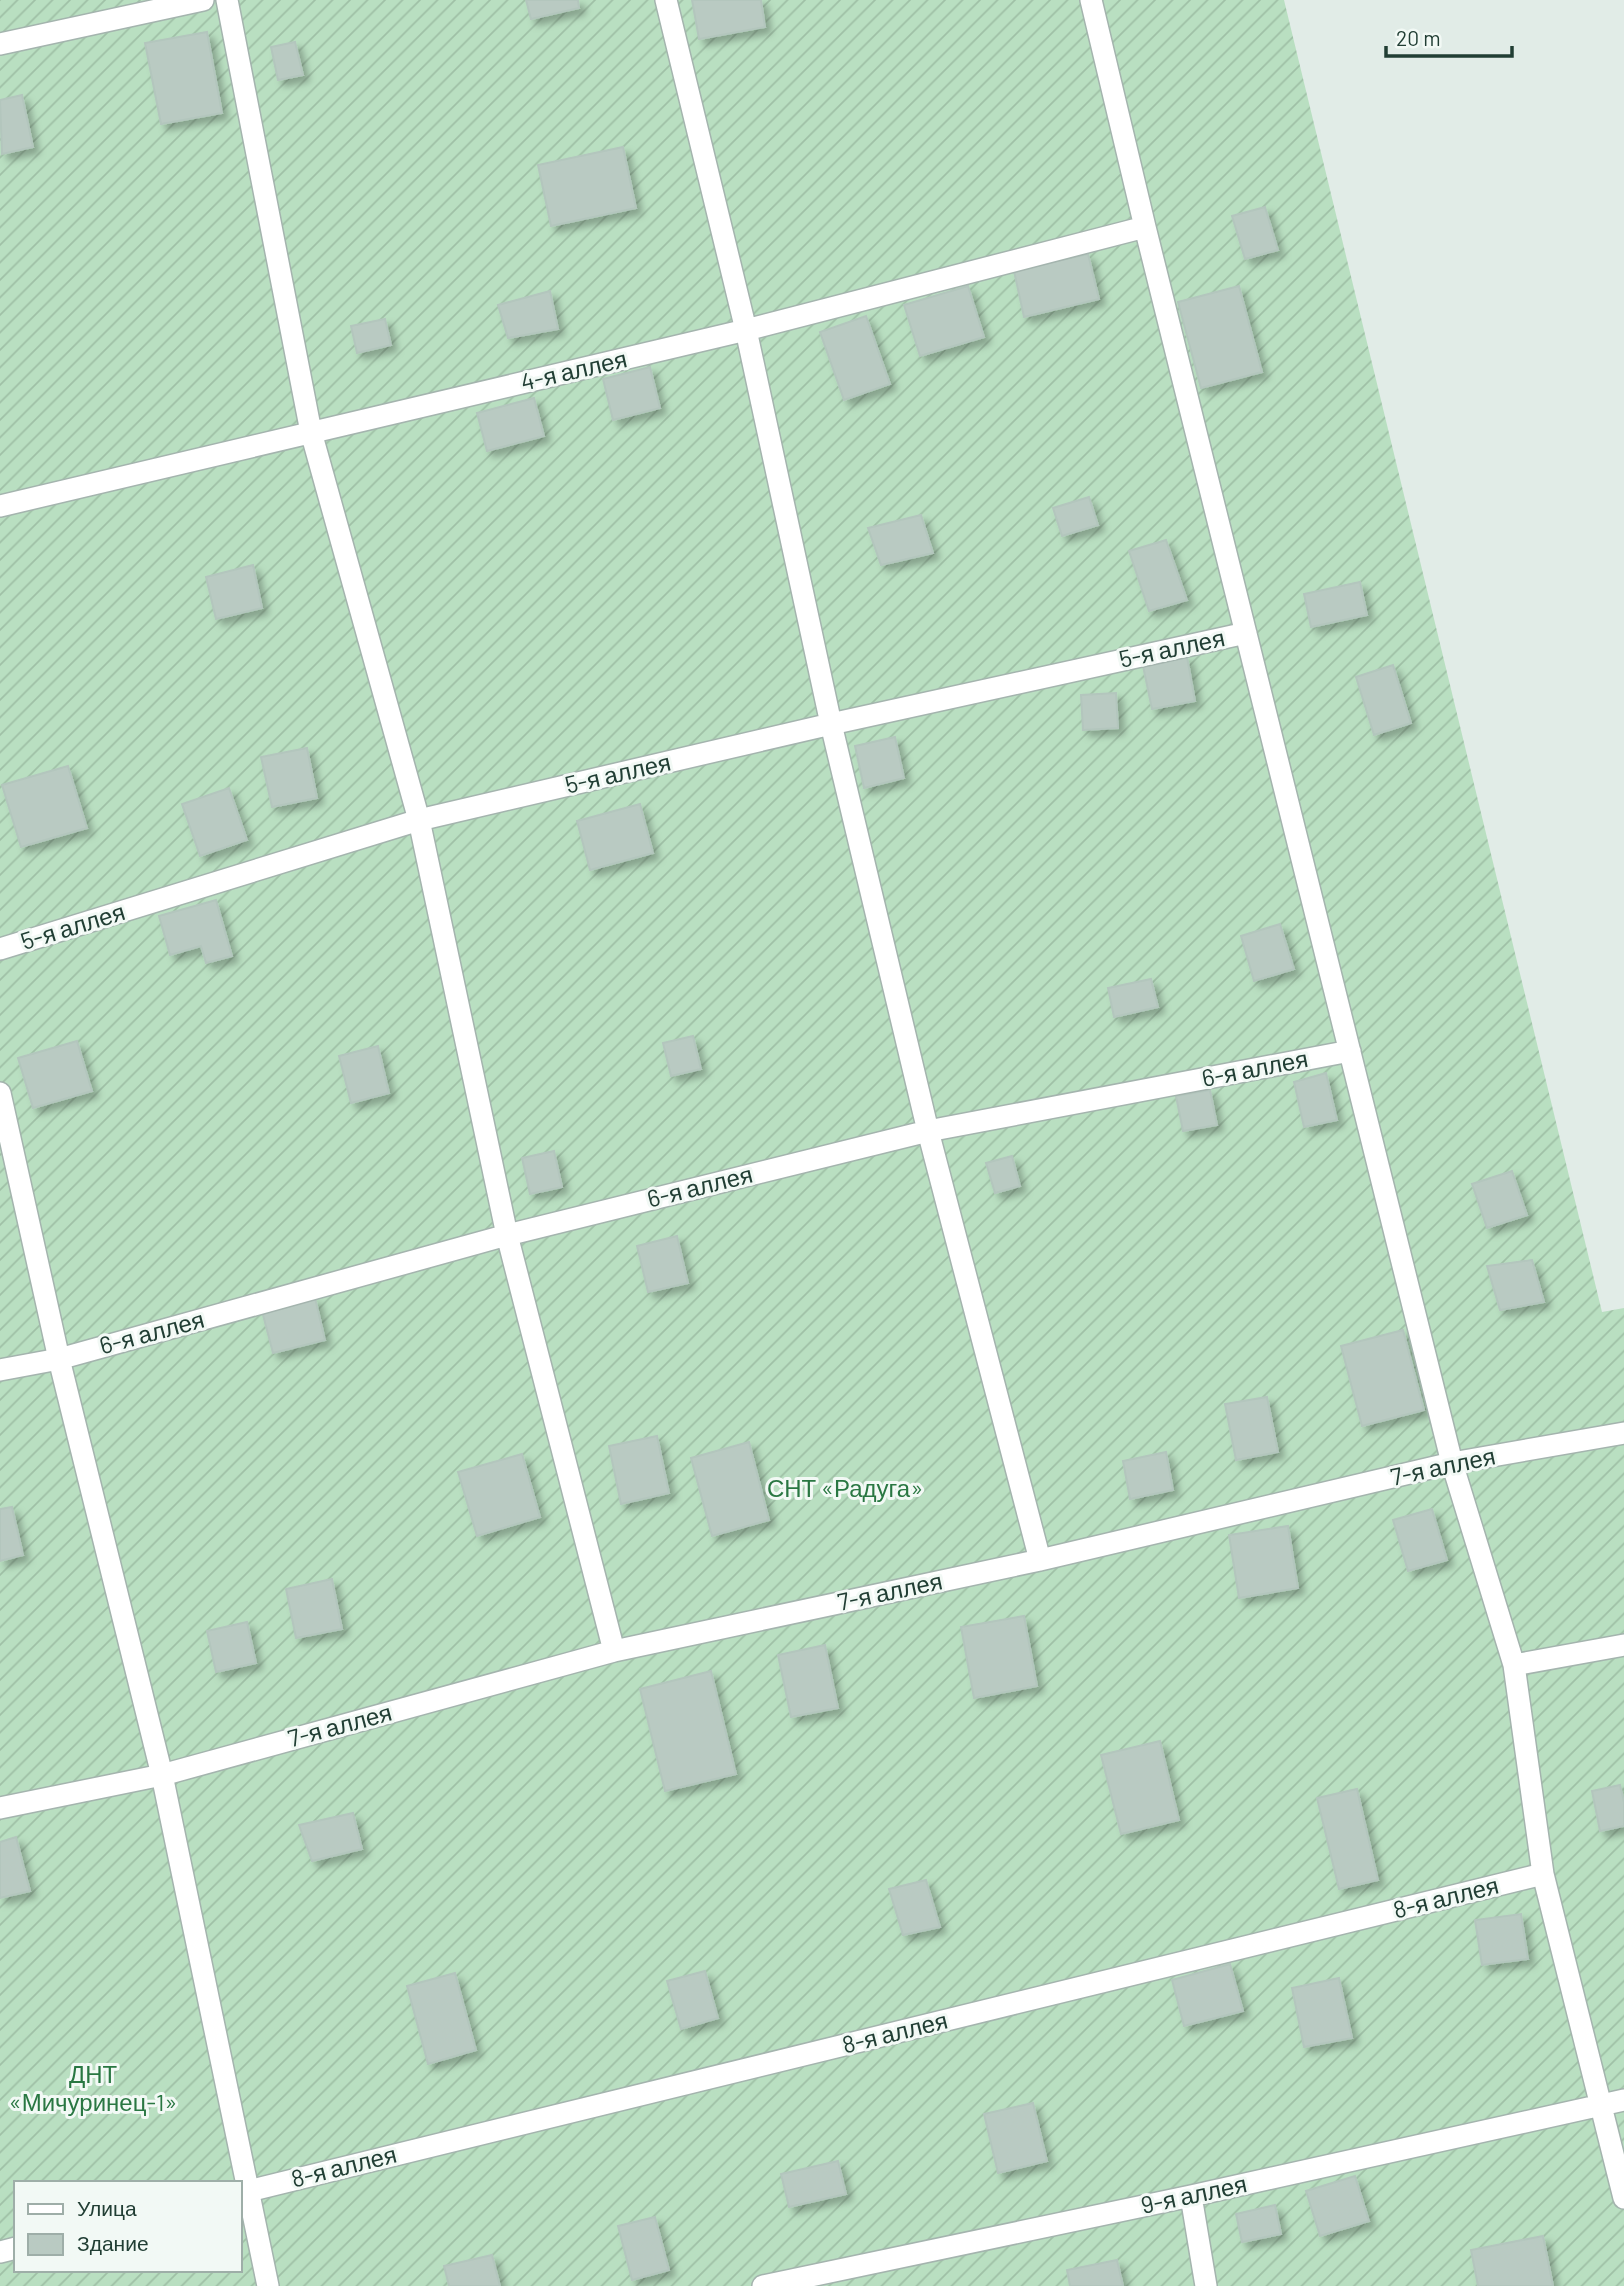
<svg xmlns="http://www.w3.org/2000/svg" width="1624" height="2286" font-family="Barlow,sans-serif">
	<defs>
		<pattern id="garden-furrows" width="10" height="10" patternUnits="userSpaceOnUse" patternTransform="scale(1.75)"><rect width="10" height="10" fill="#b9dfc1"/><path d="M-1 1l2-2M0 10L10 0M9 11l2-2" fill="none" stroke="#9fc0a6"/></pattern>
		<filter id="shadow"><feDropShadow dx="6" dy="6" stdDeviation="3.5" flood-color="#0004"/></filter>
	</defs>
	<rect width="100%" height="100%" fill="#e1ece7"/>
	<!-- garden -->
	<path fill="url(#garden-furrows)" fill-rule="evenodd" d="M0 0H1284L1602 1312 1624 1308V2286H0ZM16 2183H240V2270H16Z"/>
	<!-- building -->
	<path fill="#b9cac2" stroke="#b3c6bd" stroke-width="2" filter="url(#shadow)" d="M526 0H578L579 8 531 19Z
		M692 0H761L765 27 699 39Z
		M207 32 222 113 161 124 145 43Z
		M295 42 303 75 278 80 271 47Z
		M22 95 33 147 2 154 0 100Z
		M623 147 636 208 551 226 538 165Z
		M1265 207 1278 250 1245 259 1232 216Z
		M1088 254 1099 299 1024 317 1014 271Z
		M968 286 984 337 920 356 904 305Z
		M1239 286 1262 372 1201 388 1178 302Z
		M550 291 558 329 508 338 498 305Z
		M866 316 890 384 844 400 820 332Z
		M385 319 391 345 357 353 351 326Z
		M650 367 660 408 613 420 603 379Z
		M534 398 544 436 487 451 477 413Z
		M1089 497 1098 525 1062 536 1053 508Z
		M921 515 933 553 881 565 868 528Z
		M1166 540 1187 600 1149 611 1129 551Z
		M253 565 262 608 216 619 206 577Z
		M1360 582 1367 615 1311 627 1304 594Z
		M1187 657 1195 701 1152 709 1143 666Z
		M1393 665 1411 723 1374 735 1356 677Z
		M1116 693 1118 728 1083 730 1081 695Z
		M895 737 904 778 864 788 855 746Z
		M307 748 317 798 272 807 261 757Z
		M68 766 87 828 21 847 2 785Z
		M229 788 247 840 200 856 182 804Z
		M640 804 653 853 590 870 577 821Z
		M216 900 232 956 206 963 201 946 170 955 159 916Z
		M1280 924 1294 969 1254 981 1241 936Z
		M1151 979 1158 1007 1114 1017 1108 988Z
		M693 1036 701 1069 671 1076 663 1043Z
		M77 1041 92 1091 33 1108 18 1058Z
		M378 1046 389 1093 351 1103 339 1056Z
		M1326 1073 1337 1120 1304 1127 1294 1082Z
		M1210 1090 1217 1125 1183 1131 1176 1096Z
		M554 1151 562 1187 530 1194 522 1158Z
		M1012 1156 1020 1186 995 1193 986 1163Z
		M1512 1171 1527 1215 1487 1228 1472 1184Z
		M677 1236 688 1283 648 1292 637 1246Z
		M1532 1260 1544 1302 1500 1310 1487 1266Z
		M315 1298 325 1340 273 1353 262 1311Z
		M1403 1330 1424 1410 1362 1426 1341 1346Z
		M1267 1397 1278 1452 1236 1460 1225 1404Z
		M657 1436 669 1493 621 1504 609 1446Z
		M749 1442 769 1520 712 1536 691 1458Z
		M1166 1452 1173 1490 1130 1499 1123 1461Z
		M522 1454 540 1517 477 1536 458 1472Z
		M12 1507 23 1555 0 1561V1509Z
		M1432 1509 1447 1560 1408 1571 1393 1520Z
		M1288 1526 1298 1588 1239 1598 1229 1535Z
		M332 1579 342 1629 296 1638 286 1589Z
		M1024 1616 1037 1686 974 1698 961 1627Z
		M247 1622 256 1663 216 1672 207 1631Z
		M825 1645 838 1708 791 1717 778 1655Z
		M711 1671 736 1774 665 1791 640 1689Z
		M1160 1741 1179 1820 1121 1834 1101 1755Z
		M1620 1785 1624 1802V1826L1600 1831 1592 1791Z
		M1357 1789 1378 1880 1339 1889 1317 1798Z
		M353 1813 362 1849 312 1861 299 1825Z
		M16 1837 30 1891 0 1898V1842Z
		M926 1880 940 1927 903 1935 889 1889Z
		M1521 1914 1528 1959 1482 1965 1475 1920Z
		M1230 1964 1243 2011 1184 2026 1172 1980Z
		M705 1971 718 2018 681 2029 667 1981Z
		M455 1973 476 2050 428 2064 407 1986Z
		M1339 1978 1352 2038 1304 2047 1292 1988Z
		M1033 2103 1047 2161 998 2173 984 2114Z
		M838 2161 846 2194 789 2207 781 2174Z
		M1355 2176 1369 2221 1320 2236 1306 2191Z
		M1275 2205 1281 2234 1242 2242 1236 2214Z
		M655 2217 669 2270 632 2280 618 2226Z
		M1543 2236 1553 2286H1478L1471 2250Z
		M492 2255 500 2286H449L444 2266Z
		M1117 2260 1123 2286H1070L1067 2270Z"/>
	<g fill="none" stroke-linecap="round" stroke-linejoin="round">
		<defs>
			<path id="lane" d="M227 0 311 432 419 820 507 1235 614 1651
				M666 0 746 330 831 724 928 1131 1040 1560
				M1091 0 1145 227 1452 1463 1514 1665 1543 1874 1624 2198
				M0 44 203 0
				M0 506 746 330 1145 227
				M0 949 419 820 831 724 1246 633
				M0 1370 59 1359 507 1235 928 1131 1350 1051
				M1514 1665 1624 1645
				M0 1808 162 1775 614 1651 1040 1560 1452 1463 1624 1433
				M240 2193 1543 1874
				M1191 2196 1206 2286
				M0 2252 16 2248
				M763 2286 1191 2196 1624 2100"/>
			<path id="street" d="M0 1093 59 1359 162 1775 268 2286"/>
		</defs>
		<!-- lane casing -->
		<use href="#lane" stroke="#a4b4ae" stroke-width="24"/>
		<!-- street casing -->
		<use href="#street" stroke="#a4b4ae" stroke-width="24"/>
		<!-- lane -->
		<use href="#lane" stroke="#fff" stroke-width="21"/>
		<!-- street -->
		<use href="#street" stroke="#fff" stroke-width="21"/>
	</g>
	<g text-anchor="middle" stroke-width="6" stroke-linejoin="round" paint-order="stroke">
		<!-- street labels -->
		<g font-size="24" fill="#213e34" stroke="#f2f9f5">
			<text transform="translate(574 371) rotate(-13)" y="8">4-я аллея</text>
			<text transform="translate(1172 649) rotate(-12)" y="8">5-я аллея</text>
			<text transform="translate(618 774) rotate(-13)" y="8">5-я аллея</text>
			<text transform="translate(73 927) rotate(-17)" y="8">5-я аллея</text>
			<text transform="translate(1255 1069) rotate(-11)" y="8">6-я аллея</text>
			<text transform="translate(700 1187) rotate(-14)" y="8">6-я аллея</text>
			<text transform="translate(152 1333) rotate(-15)" y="8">6-я аллея</text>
			<text transform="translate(1443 1467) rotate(-12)" y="8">7-я аллея</text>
			<text transform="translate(890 1592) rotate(-12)" y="8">7-я аллея</text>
			<text transform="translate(340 1726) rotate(-15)" y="8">7-я аллея</text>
			<text transform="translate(1446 1898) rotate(-14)" y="8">8-я аллея</text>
			<text transform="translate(895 2033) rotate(-14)" y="8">8-я аллея</text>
			<text transform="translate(344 2167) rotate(-14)" y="8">8-я аллея</text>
			<text transform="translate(1194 2195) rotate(-12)" y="8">9-я аллея</text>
		</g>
		<!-- park labels -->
		<g font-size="24" fill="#297742" stroke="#f2f9f5">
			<text x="845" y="1497">СНТ «Радуга»</text>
			<text x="93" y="2083">ДНТ<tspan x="93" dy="28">«Мичуринец-1»</tspan></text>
		</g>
	</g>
	<!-- legend -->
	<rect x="14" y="2181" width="228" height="91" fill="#f2f9f5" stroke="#9eaea8" stroke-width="2"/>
	<rect x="28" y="2204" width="35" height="10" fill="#ffffff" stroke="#9eaea8" stroke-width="2"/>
	<text x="77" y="2216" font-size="21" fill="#213e34">Улица</text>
	<rect x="28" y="2234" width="35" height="21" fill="#b9cac2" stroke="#9eaea8" stroke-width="2"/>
	<text x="77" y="2251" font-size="21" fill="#213e34">Здание</text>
	<!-- scale -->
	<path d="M1386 46v10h126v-10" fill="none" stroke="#213e34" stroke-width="3.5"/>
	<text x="1396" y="46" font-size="21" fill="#213e34" stroke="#f2f9f5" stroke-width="5" paint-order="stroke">20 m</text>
</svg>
